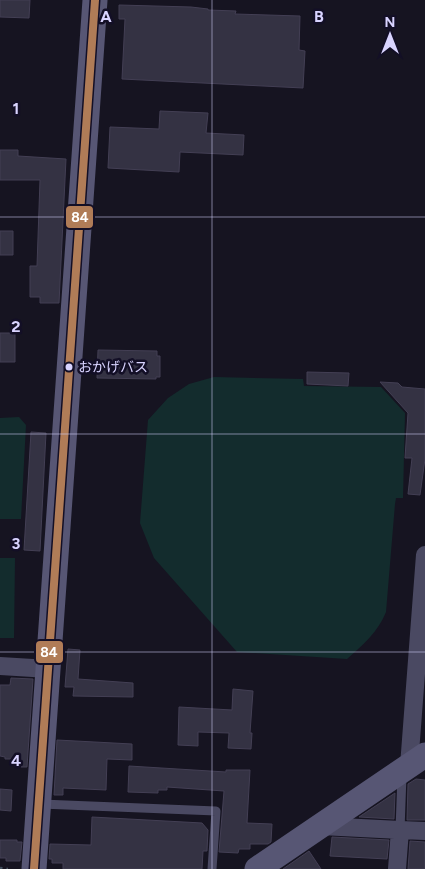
<svg xmlns="http://www.w3.org/2000/svg" width="425" height="869" font-family="Figtree,'Noto Sans JP',sans-serif">
	<rect width="100%" height="100%" fill="#161421"/>
	<!-- green -->
	<path fill="#132c2d" d="M214 377 303 379 304 386 381 387 405 413 403 498H396L395 504 386 612C378 632 363 645 347 659L237 652 154 558 140 523 148 420 168 398 189 384Z
		M19 417 26 425 21 519H0V418Z
		M0 558H15L14 638H0Z"/>
	<!-- building -->
	<path fill="#343243" stroke="#433f54" d="M0 0H30L29 18 0 17Z
		M119 5 191 7 208 9V10L236 11 235 14 300 16 299 50 305 51 303 88 122 79 125 19H119Z
		M160 111 208 113 206 133 244 135 243 155 180 152 179 172 108 168 110 127 159 129Z
		M0 150H18V156L66 159 59 303H40V297H30V266H37L40 180H0Z
		M0 231H13V255H0Z
		M0 333H15V362H0Z
		M98 350 157 351V356H160V377H156V379L97 378Z
		M307 372 349 373 348 386 307 384Z
		M380 382 398 383 402 387 425 389V459L420 495 408 494 412 458H405L408 413Z
		M31 432 46 433 40 551 24 550Z
		M68 649 80 650 78 679 133 683V697L73 696 74 687H65Z
		M11 678 33 679 27 767H15V759H5V757L0 756V685H10Z
		M233 689 253 691 250 733H252L251 749 228 748 229 733 198 732V746L178 745 179 707 232 710Z
		M57 740 132 744V760L107 759 106 790 63 788V795H54Z
		M129 766 226 772V770H250L247 823 272 824 271 842 268 844H250V849H239L238 853 219 852 224 791 167 787V790H158V793L128 792Z
		M416 779 425 780V820H407L408 784Z
		M0 789 12 790 11 811 0 810Z
		M395 793 394 819 359 817Z
		M92 817 202 823 208 830 207 851H203L202 869H63V863H52V859H49L50 844 91 845Z
		M332 837 389 840 387 859 330 856Z
		M0 840H17V842H22L20 861H6V858H0Z
		M410 841 425 842V869H408Z
		M309 851 321 869H283Z"/>
	<g fill="none" stroke-linecap="round" stroke-linejoin="round">
		<!-- path -->
		<path stroke="#44505f" stroke-width="2.5" stroke-dasharray="2.5 4" stroke-linecap="butt" d="M0 868 8 869"/>
		<!-- lane -->
		<path stroke="#4a4962" stroke-width="9" d="M41 804 216 811 212 869
			M400 830 402 775"/>
		<!-- street -->
		<path stroke="#4a4962" stroke-width="18" d="M0 666 49 669
			M409 766 425 555
			M321 826 400 830 397 869
			M400 830 425 831"/>
		<!-- secondary -->
		<path stroke="#575674" stroke-width="25" d="M34 869 95 0
			M257 869 425 755"/>
		<defs>
			<path id="bus-1" d="M34 869 95 0"/>
		</defs>
		<!-- bus-1 casing -->
		<use href="#bus-1" stroke="#130f26" stroke-width="11"/>
		<!-- bus-1 -->
		<use href="#bus-1" stroke="#b07c57" stroke-width="8"/>
	</g>
	<!-- grid -->
	<path fill="none" stroke="#d9d4ff" stroke-width="1" stroke-opacity="0.55" d="M212 0V869M0 217H425M0 434H425M0 652H425"/>
	<!-- markers -->
	<circle fill="#d9d4ff" stroke="#130f26" stroke-width="2" cx="69" cy="367" r="4.5"/>
	<g text-anchor="middle" stroke-width="5" stroke-linejoin="round" paint-order="stroke">
		<!-- bus labels -->
		<g font-size="14" fill="#d9d4ff" stroke="#130f26" text-anchor="start">
			<text x="78" y="372">おかげバス</text>
		</g>
	</g>
	<g font-size="16" text-anchor="middle" font-weight="bold" fill="#d9d4ff" stroke="#130f26" stroke-width="5" stroke-linejoin="round" paint-order="stroke">
		<text x="106" y="22">A</text>
		<text x="319" y="22">B</text>
		<text x="16" y="114">1</text>
		<text x="16" y="332">2</text>
		<text x="16" y="549">3</text>
		<text x="16" y="766">4</text>
	</g>
	<g stroke="#130f26" stroke-width="2">
		<rect x="65" y="205" width="29" height="24" rx="5" fill="#b07c57"/>
		<rect x="35" y="640" width="29" height="24" rx="5" fill="#b07c57"/>
	</g>
	<g font-size="14" text-anchor="middle" font-weight="bold" fill="#fff">
		<text x="80" y="222">84</text>
		<text x="49" y="657">84</text>
	</g>
	<!-- north arrow -->
	<g transform="translate(390 35)" stroke="#130f26" stroke-width="4" paint-order="stroke">
	<path d="M0-4L9 19L0 12L-9 19Z" fill="#d9d4ff"/>
	<text y="-8" font-size="14" font-weight="bold" text-anchor="middle" fill="#d9d4ff">N</text>
	</g>
</svg>
